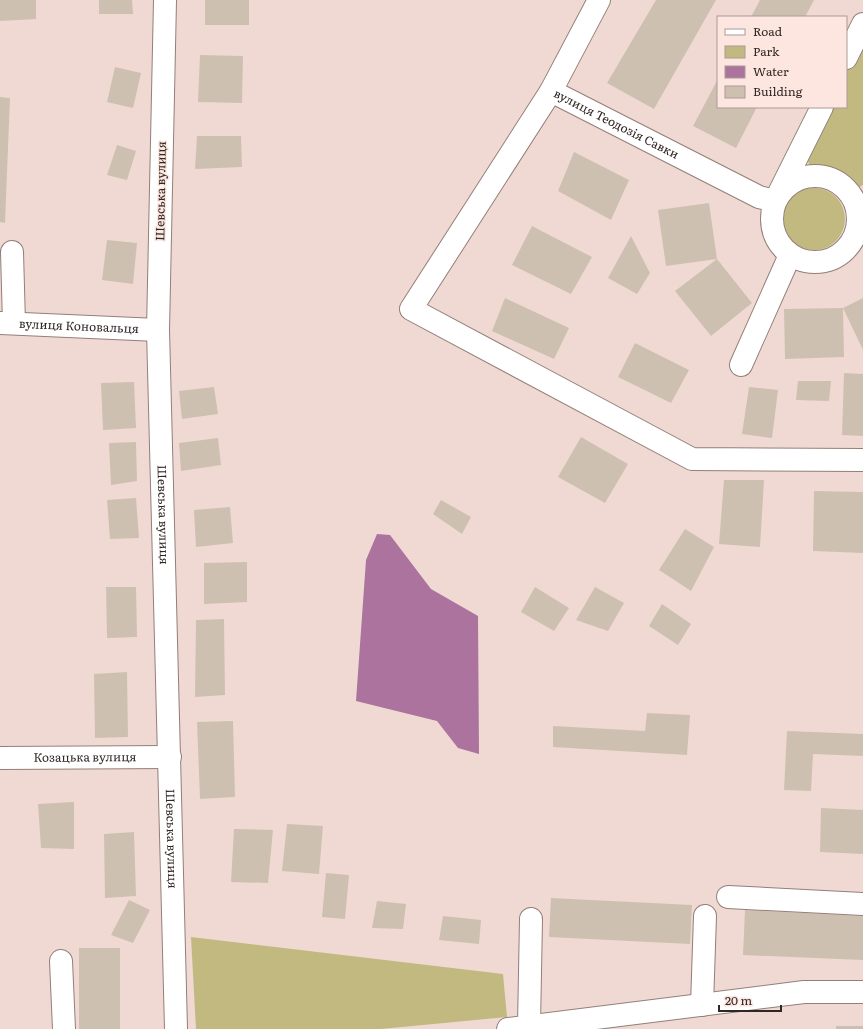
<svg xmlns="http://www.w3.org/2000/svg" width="863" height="1029" font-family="Literata,serif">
	<rect width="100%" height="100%" fill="#f0d9d2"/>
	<!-- green -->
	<path fill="#c2b981" d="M863 39V185L859 187 837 175 810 166 805 155 829 107H846V73Z
		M783 219a31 31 0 1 1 62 0a31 31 0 1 1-62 0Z
		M191 937 503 974 507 1017 381 1029H196Z"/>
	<!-- water -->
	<path fill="#ab739d" d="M377 534 390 535 431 589 478 616 479 754 458 748 437 721 356 701 366 560Z"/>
	<!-- building -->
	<path fill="#cec0b0" d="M0 0H36V19L0 21Z
		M99 0H132L133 14H99Z
		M205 0H249V25H205Z
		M656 0H716L654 109 607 83Z
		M760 0H814L805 17H751Z
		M200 55 243 56 242 103 198 102Z
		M115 67 141 73 133 108 107 102Z
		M718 79V107H757L736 148 693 126Z
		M0 97 10 98 5 223 0 222Z
		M197 136H241L242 167 195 169Z
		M117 145 136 151 127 180 107 175Z
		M574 152 629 180 611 220 558 191Z
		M709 203 717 259 666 266 658 210Z
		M532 226 592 257 571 294 512 265Z
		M631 236 650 273 637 294 608 278Z
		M107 240 137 243 133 284 102 280Z
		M717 259 752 303 711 336 675 291Z
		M505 298 569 328 554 359 492 331Z
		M863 298V350L843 308Z
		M843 308 844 357 785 359 784 309Z
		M635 343 689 370 671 403 618 377Z
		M844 373 863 374V436L842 435Z
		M798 381H831L829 401 796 400Z
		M134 382 136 428 103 430 101 383Z
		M214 387 218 414 182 419 179 391Z
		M749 387 778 390 772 438 742 434Z
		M581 437 628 464 605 503 558 477Z
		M218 438 221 465 181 471 179 443Z
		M136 442 137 481 111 485 109 443Z
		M724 480H764L760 547 719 544Z
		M814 491 863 492V553L813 551Z
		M136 498 139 538 110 539 107 500Z
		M441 500 471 517 462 534 433 514Z
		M230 507 233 543 196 547 194 510Z
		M685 529 714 547 691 591 659 570Z
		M247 562V602L204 604V563Z
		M106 587H136L137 637 107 638Z
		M535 587 569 608 554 631 521 612Z
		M595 587 624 603 608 631 576 620Z
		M662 604 691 624 678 645 649 626Z
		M224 619 225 695 195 697 196 620Z
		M127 672 128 737 95 738 94 674Z
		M647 713 690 715 687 755 553 747V726L645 731Z
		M233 721 235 797 200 799 197 722Z
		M787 731 863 734V756L813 754 811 791 784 790Z
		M74 802V849L41 848 38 804Z
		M821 808 863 810V854L820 852Z
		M287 824 323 826 319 874 282 871Z
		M234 829 273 830 268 883 231 882Z
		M134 832 136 896 105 898 104 834Z
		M326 873 349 875 345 919 322 917Z
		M551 898 692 905 690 944 549 937Z
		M129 900 150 910 133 943 111 935Z
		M377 901 406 904 403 929 372 928Z
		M745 910 863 916V960L743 955Z
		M443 916 481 920 479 944 439 940Z
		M79 948H120V1029H79Z
		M836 1026H863V1029H836Z"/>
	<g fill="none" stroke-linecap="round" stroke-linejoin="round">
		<defs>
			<g id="minor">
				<path id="s1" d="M165 0 158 330 176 1029"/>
				<path id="s2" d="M599 0 551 91 759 197 775 201 822 107"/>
				<path d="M846 58 863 24"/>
				<path d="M551 91 411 309 692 459 863 460"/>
				<circle cx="815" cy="219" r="43"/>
				<path d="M12 252 14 323"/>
				<path id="s3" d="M0 323 158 330"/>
				<path d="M741 365 790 255"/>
				<path id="s4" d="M0 758 170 757"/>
				<path d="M728 897 863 904"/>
				<path d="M61 961 64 1029"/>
				<path d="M702 1005 705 916"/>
				<path d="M529 1026 531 919"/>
				<path d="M508 1029 804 992H863"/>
			</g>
		</defs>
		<!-- minor casing -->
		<use href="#minor" stroke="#937f78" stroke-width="24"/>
		<!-- minor -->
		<use href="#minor" stroke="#fff" stroke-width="22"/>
	</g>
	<g text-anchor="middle" stroke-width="3" stroke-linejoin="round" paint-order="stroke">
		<!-- street labels -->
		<g font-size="12" fill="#302725" stroke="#fde6df">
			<text dy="4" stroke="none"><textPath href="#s2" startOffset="176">вулиця Теодозія Савки</textPath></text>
			<text transform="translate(161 191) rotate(-89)" y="4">Шевська вулиця</text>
			<text dy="4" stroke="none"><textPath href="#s3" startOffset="79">вулиця Коновальця</textPath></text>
			<text dy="4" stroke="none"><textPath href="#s1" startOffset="515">Шевська вулиця</textPath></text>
			<text dy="4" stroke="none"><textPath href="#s4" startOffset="85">Козацька вулиця</textPath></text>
			<text dy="4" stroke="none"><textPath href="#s1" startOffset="839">Шевська вулиця</textPath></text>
		</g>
	</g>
	<!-- legend -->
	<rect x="717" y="16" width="130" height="92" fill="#fde6df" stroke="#ab9a95"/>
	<rect x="725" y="29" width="20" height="6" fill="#ffffff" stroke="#ab9a95"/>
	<text x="753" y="36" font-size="12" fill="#302725">Road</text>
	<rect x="725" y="46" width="20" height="12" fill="#c2b981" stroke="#ab9a95"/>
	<text x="753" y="56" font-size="12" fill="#302725">Park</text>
	<rect x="725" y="66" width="20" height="12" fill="#ab739d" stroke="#ab9a95"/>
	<text x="753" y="76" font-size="12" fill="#302725">Water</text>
	<rect x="725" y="86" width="20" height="12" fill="#cec0b0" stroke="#ab9a95"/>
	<text x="753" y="96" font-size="12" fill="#302725">Building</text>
	<!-- scale -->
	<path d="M719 1005v6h62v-6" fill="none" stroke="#302725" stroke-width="2"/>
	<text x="725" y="1005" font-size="12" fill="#302725" stroke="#fde6df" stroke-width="3" paint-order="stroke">20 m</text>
</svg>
